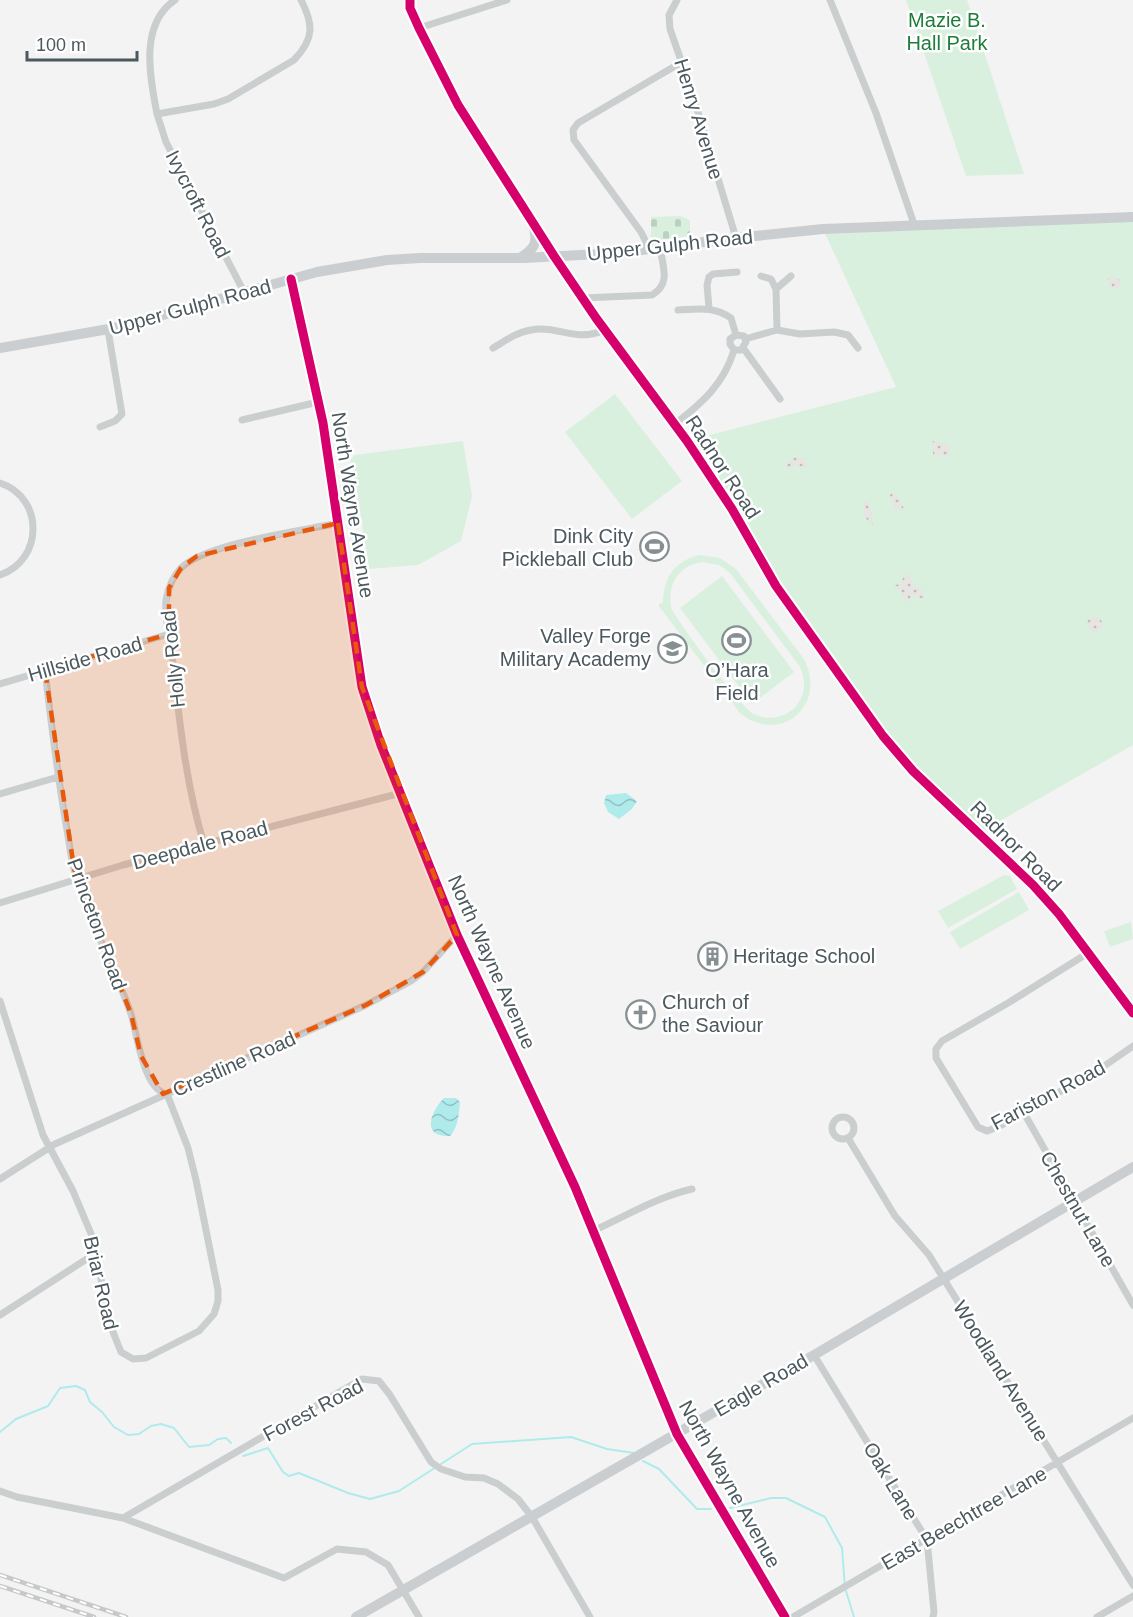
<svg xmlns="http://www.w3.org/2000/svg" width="1133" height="1617" font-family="Helvetica,sans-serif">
	<defs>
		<pattern id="sand-dots" width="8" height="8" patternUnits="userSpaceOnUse" patternTransform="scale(1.5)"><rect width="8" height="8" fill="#e7e5e1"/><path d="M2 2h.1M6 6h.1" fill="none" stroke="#bdbdba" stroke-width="1.8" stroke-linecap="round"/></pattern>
		<pattern id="cemetery-stones" width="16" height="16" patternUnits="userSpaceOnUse" patternTransform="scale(1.5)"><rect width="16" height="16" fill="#d9f0de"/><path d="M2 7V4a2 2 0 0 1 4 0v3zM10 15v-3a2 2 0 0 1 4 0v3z" fill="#bcd0c1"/></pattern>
		<pattern id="water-waves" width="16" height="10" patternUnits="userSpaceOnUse" patternTransform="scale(1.5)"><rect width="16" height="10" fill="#b0ebeb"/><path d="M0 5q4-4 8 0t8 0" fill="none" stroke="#91c1c2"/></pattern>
	</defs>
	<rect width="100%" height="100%" fill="#f3f3f3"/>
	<!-- green -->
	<path fill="#d9f0de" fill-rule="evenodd" d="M906 0H967L1024 174 966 176Z
		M1133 217V745L979 833 913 771 776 586 687 441 896 387 823 229Z
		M615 394 682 481 632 519 565 432Z
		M463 441 472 496 461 541 418 565 369 569 353 466 350 460 355 455Z
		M699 555 720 558 736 569 804 659C828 705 780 746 740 713L658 605 663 602C663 578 675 561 699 555ZM703 562 719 565 730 573 800 667C806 681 806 694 796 706 786 718 768 721 754 714 740 707 682 627 672 610 666 586 678 565 703 562Z
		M722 576 794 672 752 704 680 608Z
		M1004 875 1010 876 1017 889 948 928 938 911Z
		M1019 892 1029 910 960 949 950 932Z
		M1131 922 1133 939 1110 947 1104 931Z"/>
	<!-- sand -->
	<path fill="url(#sand-dots)" d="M1110 276 1122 281 1119 288 1114 289 1109 287 1108 278Z
		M933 441 949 444 950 456 933 455V448L931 445Z
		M795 457 805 458 808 468 799 466 786 468 787 463Z
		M892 493 897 494 904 509 901 511 895 509 889 496Z
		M864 501 869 502 874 522 872 525 863 515Z
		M909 574 916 588 922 590 924 597 923 598 911 597 906 603 900 591 895 588V585L901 584 904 575Z
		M1096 617H1099L1104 625 1096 633 1091 631 1086 623 1089 619Z"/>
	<!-- cemetery -->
	<path fill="url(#cemetery-stones)" d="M680 216 690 220V236L651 241V217Z"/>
	<!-- water -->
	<path fill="url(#water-waves)" d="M626 793 637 801 632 809 619 819 608 812 604 803 606 795Z
		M444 1098H456L460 1102C459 1113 458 1128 450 1136 421 1138 430 1112 444 1098Z"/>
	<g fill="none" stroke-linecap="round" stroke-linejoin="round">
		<!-- stream -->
		<path stroke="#b0ebeb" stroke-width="2" d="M0 1432 16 1419 48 1406 60 1388 76 1386 85 1390 90 1402 102 1412 114 1427 128 1435 139 1434 151 1426 161 1424 174 1428 189 1447 209 1445 218 1439 226 1438 231 1443
			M243 1456 268 1448 283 1472 289 1476 299 1473 348 1493 370 1499 399 1491 472 1444 571 1437 607 1449 634 1453
			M643 1461 659 1469 697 1509H711
			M730 1508 771 1498H786L825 1517 842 1548 845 1588 854 1617"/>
		<!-- street -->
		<path stroke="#cbcece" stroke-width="7" d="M175 0C139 24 150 77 157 114L214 104 228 99 294 60C314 39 314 25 301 0
			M677 0 669 15 670 29 691 89 736 238
			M830 0 876 113 914 224
			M419 28 507 0
			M157 114 166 142 244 292
			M650 250 641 232 574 140 573 130 578 123 682 62
			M554 256 596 318 687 441 732 509 776 586 883 736 913 771 1033 885 1059 914 1133 1013
			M761 276 771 279 776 289 777 330
			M776 289 791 276
			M583 298 652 295C671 284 663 267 660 248
			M709 308 707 285 709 277 713 274 737 272
			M678 310C698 309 714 306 731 318L736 335
			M745 339 777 330 800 334 834 332 848 335 858 348
			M493 348C505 341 517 332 531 330 559 325 577 343 604 330
			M744 349 780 399
			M242 420 318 402
			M675 424C702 403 724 384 734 350L730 344V339L736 335 744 336 746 342 741 350H734
			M100 427 115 421 122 414 108 330
			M0 483C44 497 44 560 0 575
			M0 684 169 634
			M0 794 58 777
			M204 844C186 785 180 725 173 664 171 646 164 618 166 600 168 589 173 576 181 568 207 543 301 531 338 523
			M0 903 123 865 401 793
			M1088 953 1008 1003 942 1041 936 1049V1058L978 1127 987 1131 998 1127 1100 1069 1133 1046
			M0 1001 43 1135 73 1191 92 1236 111 1327 121 1352 133 1359 146 1358 199 1331 214 1314 218 1301V1290L196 1180 188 1148 167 1094C143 1090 137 1033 131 1014 114 965 88 920 74 869 70 855 69 839 66 824 57 773 51 722 45 670
			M1024 1113 1133 1305
			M832 1128a11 11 0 1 1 22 0a11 11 0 1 1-22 0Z
			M848 1138 895 1216 929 1255 1133 1585
			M0 1179 55 1144 366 1005 411 981 423 972 457 935
			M593 1231C626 1216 657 1197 692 1189
			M0 1315 96 1253
			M814 1355 927 1540 934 1612 933 1617
			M0 1491 17 1497 123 1518 284 1578 337 1549 366 1552 388 1565 419 1617
			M123 1518 362 1379 379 1381 390 1395 431 1462 441 1469 465 1477 484 1478 498 1484 518 1499 532 1517 590 1617
			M793 1617 1133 1418
			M1097 1617 1133 1596"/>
		<!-- secondary -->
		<path stroke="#cbced0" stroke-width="10" d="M410 0C411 19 424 38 433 55 468 125 512 190 554 256
			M520 258C534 249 538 244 534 228
			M291 279 323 423 362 687 381 745 457 935 575 1187 677 1434 785 1617
			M0 348 120 327 317 272 387 260 420 258H524L618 253 736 238 823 229 1133 217
			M356 1617 814 1355 1133 1167"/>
		<defs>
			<path id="rail" d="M0 1575 126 1617
				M0 1586 94 1617"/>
		</defs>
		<!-- rail casing -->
		<use href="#rail" stroke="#c7c8c9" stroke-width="4.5"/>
		<!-- rail -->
		<use href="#rail" stroke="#fff" stroke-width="2" stroke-dasharray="7" stroke-linecap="butt"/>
		<defs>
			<path id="cycleway" d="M410 0V8L419 28 458 105 554 256 596 318 687 441 732 509 776 586 883 736 913 771 1033 885 1059 914 1133 1013
				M291 279 323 423 362 687 381 745 457 935 575 1187 677 1434 785 1617"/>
		</defs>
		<!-- cycleway casing -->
		<use href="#cycleway" stroke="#fff" stroke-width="13"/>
		<!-- cycleway -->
		<use href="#cycleway" stroke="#d6006c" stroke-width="9"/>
	</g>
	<!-- marked area -->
	<path fill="#e8590c" fill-opacity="0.2" stroke="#e8590c" stroke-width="4.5" stroke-dasharray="12 8" stroke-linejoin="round" d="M338 523 362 687 457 935 423 972 366 1005 163 1094 141 1056 131 1014 74 869 45 670 169 634V588L181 568 197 556Z"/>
	<!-- icons -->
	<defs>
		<symbol id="stadium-ring" viewBox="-11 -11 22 22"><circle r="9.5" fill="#fff" stroke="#868f92" stroke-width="1.5"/><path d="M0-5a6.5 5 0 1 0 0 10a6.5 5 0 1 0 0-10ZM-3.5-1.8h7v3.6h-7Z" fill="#868f92"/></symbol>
		<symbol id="university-ring" viewBox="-11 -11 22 22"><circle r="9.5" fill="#fff" stroke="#868f92" stroke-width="1.5"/><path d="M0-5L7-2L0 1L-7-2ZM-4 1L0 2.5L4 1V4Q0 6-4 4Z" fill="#868f92"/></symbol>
		<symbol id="building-ring" viewBox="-11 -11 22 22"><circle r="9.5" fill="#fff" stroke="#868f92" stroke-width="1.5"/><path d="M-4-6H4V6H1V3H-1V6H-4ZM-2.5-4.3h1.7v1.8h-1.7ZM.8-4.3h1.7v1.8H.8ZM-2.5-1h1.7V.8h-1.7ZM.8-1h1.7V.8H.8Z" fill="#868f92"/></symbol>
		<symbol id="church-ring" viewBox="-11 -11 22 22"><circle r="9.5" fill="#fff" stroke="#868f92" stroke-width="1.5"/><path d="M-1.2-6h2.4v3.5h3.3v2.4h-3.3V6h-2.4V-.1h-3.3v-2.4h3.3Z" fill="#868f92"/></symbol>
	</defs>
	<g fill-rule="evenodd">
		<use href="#stadium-ring" x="638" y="530" width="33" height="33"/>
		<use href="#stadium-ring" x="720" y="624" width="33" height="33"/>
		<use href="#university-ring" x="656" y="632" width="33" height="33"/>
		<use href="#building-ring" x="696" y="940" width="33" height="33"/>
		<use href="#church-ring" x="624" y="998" width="33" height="33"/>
	</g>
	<g text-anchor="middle" stroke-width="5" stroke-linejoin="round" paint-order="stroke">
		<!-- park labels -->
		<g font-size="20" fill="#1e7d3a" stroke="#fff">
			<text x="947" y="27">Mazie B.<tspan x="947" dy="23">Hall Park</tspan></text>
		</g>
		<!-- street labels -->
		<g font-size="20" fill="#4b595e" stroke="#fff">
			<text transform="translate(699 119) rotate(73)" y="7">Henry Avenue</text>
			<text transform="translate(198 204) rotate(63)" y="7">Ivycroft Road</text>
			<text transform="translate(670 245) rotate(-6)" y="7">Upper Gulph Road</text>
			<text transform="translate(190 307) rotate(-15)" y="7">Upper Gulph Road</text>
			<text transform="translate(723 467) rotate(57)" y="7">Radnor Road</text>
			<text transform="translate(353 505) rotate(81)" y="7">North Wayne Avenue</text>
			<text transform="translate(85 659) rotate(-16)" y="7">Hillside Road</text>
			<text transform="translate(173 659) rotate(-96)" y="7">Holly Road</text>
			<text transform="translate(200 845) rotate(-15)" y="7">Deepdale Road</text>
			<text transform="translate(1016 846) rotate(45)" y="7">Radnor Road</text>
			<text transform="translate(97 924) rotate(70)" y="7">Princeton Road</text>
			<text transform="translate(492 962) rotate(66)" y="7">North Wayne Avenue</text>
			<text transform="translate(234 1064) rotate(-24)" y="7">Crestline Road</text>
			<text transform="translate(1048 1095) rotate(-28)" y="7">Fariston Road</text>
			<text transform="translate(1078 1209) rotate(60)" y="7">Chestnut Lane</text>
			<text transform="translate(101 1283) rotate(77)" y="7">Briar Road</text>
			<text transform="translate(1001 1371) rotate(58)" y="7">Woodland Avenue</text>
			<text transform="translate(761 1385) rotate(-30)" y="7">Eagle Road</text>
			<text transform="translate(313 1410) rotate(-28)" y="7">Forest Road</text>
			<text transform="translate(891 1481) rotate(59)" y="7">Oak Lane</text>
			<text transform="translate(730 1484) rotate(61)" y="7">North Wayne Avenue</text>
			<text transform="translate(964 1518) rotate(-30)" y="7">East Beechtree Lane</text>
		</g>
		<!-- poi labels -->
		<g font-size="20" fill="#4b595e" stroke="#fff" text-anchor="end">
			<text x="633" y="543">Dink City<tspan x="633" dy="23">Pickleball Club</tspan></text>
			<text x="651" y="643">Valley Forge<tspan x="651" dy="23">Military Academy</tspan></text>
			<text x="737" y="677" text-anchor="middle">O’Hara<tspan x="737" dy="23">Field</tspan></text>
			<text x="733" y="963" text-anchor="start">Heritage School</text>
			<text x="662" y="1009" text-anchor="start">Church of<tspan x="662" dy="23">the Saviour</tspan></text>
		</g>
	</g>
	<!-- scale -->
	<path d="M27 51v9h110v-9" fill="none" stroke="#4b595e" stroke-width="3"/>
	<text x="36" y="51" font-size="18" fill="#4b595e" stroke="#ffffff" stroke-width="4.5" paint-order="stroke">100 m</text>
</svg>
